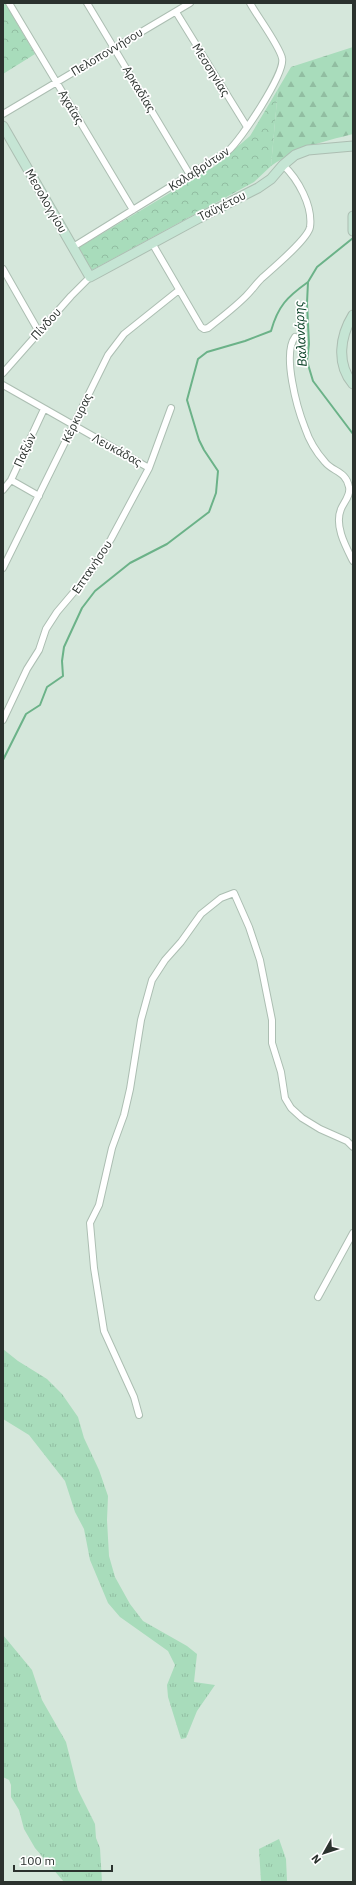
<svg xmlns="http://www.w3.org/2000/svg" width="356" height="1885" font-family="'IBM Plex Sans',sans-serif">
	<defs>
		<pattern id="grass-tufts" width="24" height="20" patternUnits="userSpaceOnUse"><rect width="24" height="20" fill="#a8dcbb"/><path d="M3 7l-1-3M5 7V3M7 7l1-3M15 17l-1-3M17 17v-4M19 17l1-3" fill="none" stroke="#91bda1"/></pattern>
		<pattern id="forest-firs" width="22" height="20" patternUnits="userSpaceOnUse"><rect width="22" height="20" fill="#a8dcbb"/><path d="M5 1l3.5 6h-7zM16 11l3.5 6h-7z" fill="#91bda1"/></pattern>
		<pattern id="park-crowns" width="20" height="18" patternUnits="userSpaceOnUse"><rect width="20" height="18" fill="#a8dcbb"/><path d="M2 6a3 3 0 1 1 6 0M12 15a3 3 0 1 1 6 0" fill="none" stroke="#91bda1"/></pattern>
	</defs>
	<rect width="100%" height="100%" fill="#d5e7db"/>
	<!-- grass -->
	<path fill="url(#grass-tufts)" d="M3 1349 18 1361 47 1379 62 1394 78 1417 84 1438 99 1470 108 1496 107 1520 109 1556 115 1577 130 1604 143 1621 187 1646 197 1654 194 1682 215 1685 197 1711 186 1738 181 1739 168 1697 167 1685 175 1665 168 1651 120 1617 108 1603 90 1560 84 1529 75 1512 65 1481 29 1435 3 1419Z
		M3 1635 32 1670 42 1700 66 1742 78 1790 95 1824 96 1838 100 1848 102 1882H64L35 1848 24 1829 19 1810 11 1797V1785L9 1780 3 1777Z
		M279 1839 286 1859 287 1881 261 1882 259 1849Z"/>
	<!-- forest -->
	<path fill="url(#forest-firs)" d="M353 47V134C321 142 299 147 271 166L278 89 291 67Z"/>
	<!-- park -->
	<path fill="url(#park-crowns)" d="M3 3H5L35 54 3 74Z
		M278 89 271 166 254 182 92 270 78 248 215 166 250 136Z"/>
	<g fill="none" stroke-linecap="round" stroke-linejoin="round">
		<!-- stream -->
		<path stroke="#6bb288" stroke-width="2" d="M353 238 317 267 308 282 307 303 309 344 307 361 313 381 353 434
			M3 760 26 714 40 705 47 687 63 676 62 661 64 647 82 608 95 591 130 563 167 544 209 512 216 493 218 471 204 450 199 440 187 400 198 359 207 352 245 341 271 331C278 306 287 297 308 282"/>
		<defs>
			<path id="street" d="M9 3 133 210
				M87 3 190 175
				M176 12 247 127
				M3 114 190 3
				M152 243 201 327 204 329 208 328C221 318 235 307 246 296 252 290 256 284 262 278 272 269 308 239 310 227 313 206 298 179 283 165
				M73 247 228 151C240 141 286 73 282 58 279 45 257 16 250 3
				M3 269 39 332
				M295 337C282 354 297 408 305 428 309 440 316 452 325 462 333 472 346 471 349 487 351 495 344 502 341 509 334 526 346 547 353 561
				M3 373 71 296 90 277
				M3 385 149 468
				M11 480 39 496
				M3 490 11 480 44 409
				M3 568 108 355 124 334 179 290
				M3 720 27 669 39 650 46 629 57 612 90 573 111 539 149 468 171 408
				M318 1297 353 1233
				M139 1415 134 1397 104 1331 94 1268 90 1223 99 1205 112 1148 124 1115 130 1089 141 1020 152 980 165 960 181 942 201 914 221 898 234 893 249 927 260 960 272 1020V1043L281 1072 285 1098 291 1108 302 1118 320 1129 347 1141 353 1147"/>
			<path id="secondary" d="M3 126 90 277 199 218 258 188 271 179 283 165 295 155 308 150 353 146
				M353 216V231
				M353 315C340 336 336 364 353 384"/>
		</defs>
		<!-- street casing -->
		<use href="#street" stroke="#acbeb2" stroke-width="8"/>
		<!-- secondary casing -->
		<use href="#secondary" stroke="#acbeb2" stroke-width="11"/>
		<!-- street -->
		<use href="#street" stroke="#fff" stroke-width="6"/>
		<!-- secondary -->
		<use href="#secondary" stroke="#c5e5d4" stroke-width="9"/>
	</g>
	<g text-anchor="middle" stroke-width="3.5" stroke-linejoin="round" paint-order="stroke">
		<!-- street labels -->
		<g font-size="12" fill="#2b322e" stroke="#fff">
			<text transform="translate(107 52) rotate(-31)" y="4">Πελοποννήσου</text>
			<text transform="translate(211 70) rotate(58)" y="4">Μεσσηνίας</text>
			<text transform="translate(139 89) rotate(59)" y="4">Αρκαδίας</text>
			<text transform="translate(71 107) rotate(59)" y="4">Αχαΐας</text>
			<text transform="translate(199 169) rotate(-33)" y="4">Καλαβρύτων</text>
			<text transform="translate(46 201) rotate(60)" y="4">Μεσολογγίου</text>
			<text transform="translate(222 206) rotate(-27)" y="4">Ταϋγέτου</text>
			<text transform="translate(46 324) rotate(-48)" y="4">Πίνδου</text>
			<text transform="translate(77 418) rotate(-64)" y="4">Κέρκυρας</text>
			<text transform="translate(25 450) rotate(-65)" y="4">Παξών</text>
			<text transform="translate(117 450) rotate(29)" y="4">Λευκάδας</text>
			<text transform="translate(92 567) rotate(-56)" y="4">Επτανήσου</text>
		</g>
		<!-- water labels -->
		<g font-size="13" font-style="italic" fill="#00391e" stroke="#fff">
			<text transform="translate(300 334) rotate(-93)" y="5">Βαλανάρης</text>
		</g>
	</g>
	<!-- border -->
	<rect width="356" height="1885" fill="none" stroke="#2b322e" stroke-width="8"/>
	<!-- north arrow -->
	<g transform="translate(324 1853) rotate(231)" stroke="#ffffff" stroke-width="3" paint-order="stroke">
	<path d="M0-3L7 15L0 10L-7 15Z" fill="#2b322e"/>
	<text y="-6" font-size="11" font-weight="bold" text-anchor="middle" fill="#2b322e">N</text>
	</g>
	<!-- scale -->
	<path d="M14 1865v6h98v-6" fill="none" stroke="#2b322e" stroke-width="2"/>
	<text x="20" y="1865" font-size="12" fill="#2b322e" stroke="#ffffff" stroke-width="3" paint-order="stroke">100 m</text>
</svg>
